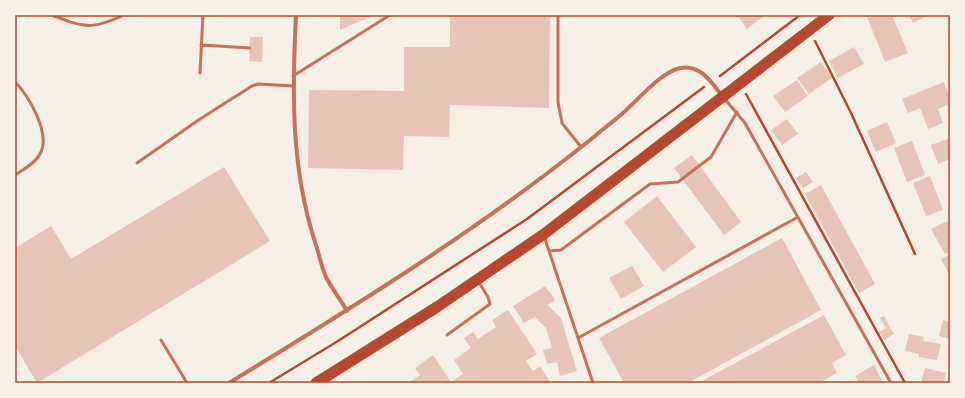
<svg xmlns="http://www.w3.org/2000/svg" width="965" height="398" font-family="Figtree,sans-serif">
	<rect width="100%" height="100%" fill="#f6efe4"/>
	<!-- building -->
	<path fill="#e6c5b7" d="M340 15H374L340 30Z
		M450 15H550L549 108 450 105 449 137 404 136 403 170 308 168 309 90 404 91V47H450Z
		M737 15H765L747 29Z
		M872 15H892L908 53 885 62 867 17Z
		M909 15H929L913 23Z
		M250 37H263L262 62 249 61Z
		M854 47 864 64 838 78 829 61Z
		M821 62 832 78 809 94 797 78Z
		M797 80 808 96 785 112 773 96Z
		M944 82 950 98V104L938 109 943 123 928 129 920 108 908 113 902 99Z
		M787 119 798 134 782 145 771 130Z
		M887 122 896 143 876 152 867 131Z
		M950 138V159L938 164 931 145Z
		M912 141 925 175 907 182 894 148Z
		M692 155 741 222 724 235 674 168Z
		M224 167 270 241 37 383 15 346V248L51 226 71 259Z
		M806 172 813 182 803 188 796 178Z
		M930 176 943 210 926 216 913 183Z
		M821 185 875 284 859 293 805 194Z
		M657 196 696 247 663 272 624 222Z
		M947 221 950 225V252L945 254 931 229Z
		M782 238 821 310 688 383H624L599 338Z
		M950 254V276L941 259Z
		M632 266 644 286 621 299 609 278Z
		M545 286 555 300 548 305 561 318 577 371 560 376 557 362 547 364 543 350 552 348 546 328 535 317 524 323 513 306Z
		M508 310 537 354 526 361 533 371 540 366 551 383H408L420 375 415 368 433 355 451 382 463 374 454 360 471 348 464 338 473 332 478 339 496 327 492 320Z
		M824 315 846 355 832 363 837 373 819 383H698Z
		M884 316 894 334 884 340 879 332 886 328 880 318Z
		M943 320 950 322V339L939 336Z
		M909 334 924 337 923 341 941 344 937 360 919 357V354L905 351Z
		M874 365 883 383H859L855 376Z
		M925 368 946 373 943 383H921Z"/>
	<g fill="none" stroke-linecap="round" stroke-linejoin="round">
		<!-- path -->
		<path stroke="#b5482f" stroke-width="2.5" d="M815 41 851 113 915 254
			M720 76 800 15
			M746 94 905 383
			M269 383 338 341 527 219 704 87"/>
		<!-- service -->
		<path stroke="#c5725c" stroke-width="3" d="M52 15C85 28 91 30 124 15
			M558 15V102L562 123 581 147
			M201 45 250 48
			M200 73 203 15
			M293 76 390 15
			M15 82C29 96 50 133 41 152 36 163 24 169 15 175
			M724 98 745 123 891 383
			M137 163 200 119 252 86 258 84 293 86
			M544 236 593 383
			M549 251 561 250 650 184 678 182 711 157 737 112
			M447 335 490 304 488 297 478 281
			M578 338 798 217
			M161 340 187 383"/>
		<!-- minor -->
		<path stroke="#c5725c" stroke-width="4" d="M296 15C292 92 291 168 315 242 319 253 321 266 326 277 332 289 341 300 347 311
			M229 383C355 306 480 229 595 136 604 128 614 121 623 113 638 100 661 72 680 68 701 64 712 83 723 97"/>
		<!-- trunk -->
		<path stroke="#b5482f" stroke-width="11" d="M316 383 437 307 544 234 829 15"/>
	</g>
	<!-- border -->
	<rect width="965" height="398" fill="none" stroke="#f6efe4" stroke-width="32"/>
	<rect x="16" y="16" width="933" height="366" fill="none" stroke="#b5482f" stroke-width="1.5"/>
</svg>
